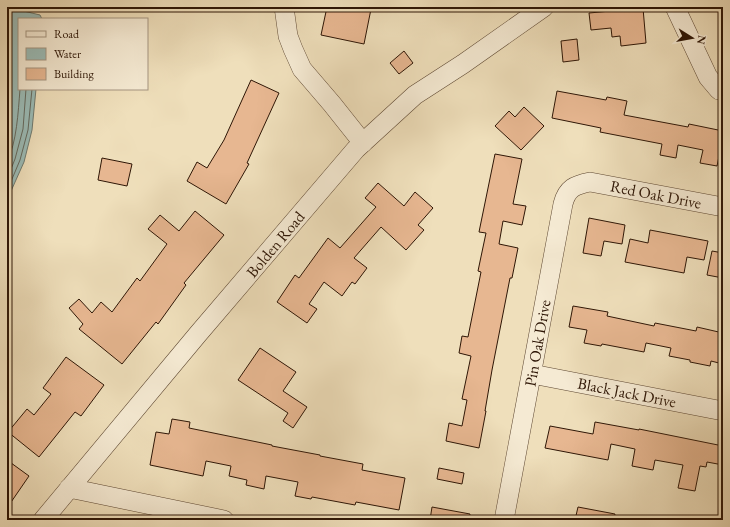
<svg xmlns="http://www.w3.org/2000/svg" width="730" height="527" font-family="'EB Garamond',serif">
	<rect width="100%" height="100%" fill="#efdfbb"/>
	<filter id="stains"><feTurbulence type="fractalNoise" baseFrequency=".005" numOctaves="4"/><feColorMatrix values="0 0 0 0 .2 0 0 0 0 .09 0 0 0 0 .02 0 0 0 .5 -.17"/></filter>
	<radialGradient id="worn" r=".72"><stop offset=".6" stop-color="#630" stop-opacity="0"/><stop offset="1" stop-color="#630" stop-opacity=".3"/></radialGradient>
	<!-- water -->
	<path fill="#9bbcb7" stroke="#6f7a70" d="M7 7 40 15 42 19H19V89H36L32 130 24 162 7 200Z"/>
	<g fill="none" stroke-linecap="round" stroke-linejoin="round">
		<!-- shore -->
		<path stroke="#64695e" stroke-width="1" d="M7 163C17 140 18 114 20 89
			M7 179 15 159 23 129 26 89
			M7 191 20 160 28 130 32 89"/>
	</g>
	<!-- building -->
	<path fill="#e7b791" stroke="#2e1606" d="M327 7H359L371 9 364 44 321 35Z
		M643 8 646 43 621 46 620 36 612 37 611 28 591 30 589 13Z
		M577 39 579 60 563 62 561 41Z
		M404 51 413 63 399 74 390 63Z
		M251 80 279 93 247 163 249 164 226 204 187 181 197 162 207 168 224 140Z
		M557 91 606 100 607 97 627 101 624 115 688 127 689 124 723 131V137L717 166 700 163 703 150 678 145 676 158 660 155 662 144 600 132 601 128 552 118Z
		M524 107 544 126 521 150 495 126 509 111 515 117Z
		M495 154 522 159 513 204 526 206 522 225 503 221 499 244 518 248 512 278H510L492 370 485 411H486L479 448 446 441 449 423 462 426 467 400 462 399 471 356 459 353 462 336 468 337 481 272 478 271 486 233 479 232Z
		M102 158 132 164 127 186 98 180Z
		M378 183 404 206 415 192 433 208 418 225 424 230 406 250 381 227 354 258 367 268 355 284 352 282 342 296 324 282 309 304 317 309 307 323 277 302 295 275 299 278 328 238 340 248 376 207 365 198Z
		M195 211 224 235 184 283 186 285 158 324 156 322 122 364 79 329 83 324 69 308 79 299 92 313 101 302 112 312 137 278 140 281 167 244 148 229 160 215 179 231Z
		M589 218 625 225 622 244 604 241 601 256 583 253Z
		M650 230 708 241 704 260 687 257 684 273 625 262 630 239 648 243Z
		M712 251 723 253V278L707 275Z
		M573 306 608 312 607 316 654 326 655 323 696 331 697 327 723 333V364L711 361 710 366 690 362V360L669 356 671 348 646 343 644 352 602 344 601 346 584 343 587 330 569 327Z
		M260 348 296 372 283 391 307 407 293 428 283 421 288 413 238 380Z
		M66 357 104 385 81 416 75 412 39 457 8 432 27 409 34 415 51 394 43 388Z
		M172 419 190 422 189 428 272 445V446L320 455V456L363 464 362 470 405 478 399 510 356 502 355 505 312 497 311 499 295 496 298 482 266 476 264 489 246 485 247 480 229 476 231 466 206 461 203 476 150 465 156 432 169 434Z
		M595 422 639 430V429L723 446V465L707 462 706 467 700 466 695 491 678 488 683 465 655 460 653 470 632 466 635 449 611 444 608 460 545 448 550 426 593 434Z
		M7 460 29 476 7 508Z
		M439 468 464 473 462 484 437 479Z
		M432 507 470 514 469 520H430Z
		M578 507 615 514 614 520H575Z"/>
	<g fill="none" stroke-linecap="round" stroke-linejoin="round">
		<defs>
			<path id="minor" d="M284 7 288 36 293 49 302 69 332 104 363 143
				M675 7 708 77 719 90
				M532 374 723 411
				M69 488 224 520
				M43 520 198 334 356 149 415 95 463 64 544 7
				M504 520 563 204C567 188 575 185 590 182L723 207"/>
		</defs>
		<!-- minor casing -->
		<use href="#minor" stroke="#5e4833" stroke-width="20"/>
		<!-- minor -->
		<use href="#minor" stroke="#f5ead3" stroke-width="19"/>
	</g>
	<g text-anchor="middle" stroke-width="4" stroke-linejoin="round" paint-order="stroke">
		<!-- street labels -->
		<g font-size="16" fill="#2e1606" stroke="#f5ead3">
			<text transform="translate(656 194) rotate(11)" y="6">Red Oak Drive</text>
			<text transform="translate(275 244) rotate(-50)" y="6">Bolden Road</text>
			<text transform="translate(537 343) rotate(-80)" y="6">Pin Oak Drive</text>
			<text transform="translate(627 392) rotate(11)" y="6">Black Jack Drive</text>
		</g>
	</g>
	<!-- margin -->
	<rect width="730" height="527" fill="none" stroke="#efdfbb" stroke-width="24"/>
	<rect x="8" y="8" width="714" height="511" fill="none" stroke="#2e1606" stroke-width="2"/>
	<rect x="12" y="12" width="706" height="503" fill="none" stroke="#2e1606"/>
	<!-- legend -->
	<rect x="18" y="18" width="130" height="72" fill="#f5ead3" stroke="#a59581"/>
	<rect x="26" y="31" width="20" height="6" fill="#f5ead3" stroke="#a59581"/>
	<text x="54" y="38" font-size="12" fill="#2e1606">Road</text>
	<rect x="26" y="48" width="20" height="12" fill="#9bbcb7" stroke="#a59581"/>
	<text x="54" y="58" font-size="12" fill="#2e1606">Water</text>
	<rect x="26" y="68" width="20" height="12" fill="#e7b791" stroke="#a59581"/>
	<text x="54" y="78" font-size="12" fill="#2e1606">Building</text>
	<!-- north arrow -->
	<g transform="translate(692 38) rotate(101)" stroke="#f5ead3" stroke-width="3" paint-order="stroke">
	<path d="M0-3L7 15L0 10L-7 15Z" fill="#2e1606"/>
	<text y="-6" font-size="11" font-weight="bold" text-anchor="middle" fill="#2e1606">N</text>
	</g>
	<rect width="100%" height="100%" filter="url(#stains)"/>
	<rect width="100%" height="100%" fill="url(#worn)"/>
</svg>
